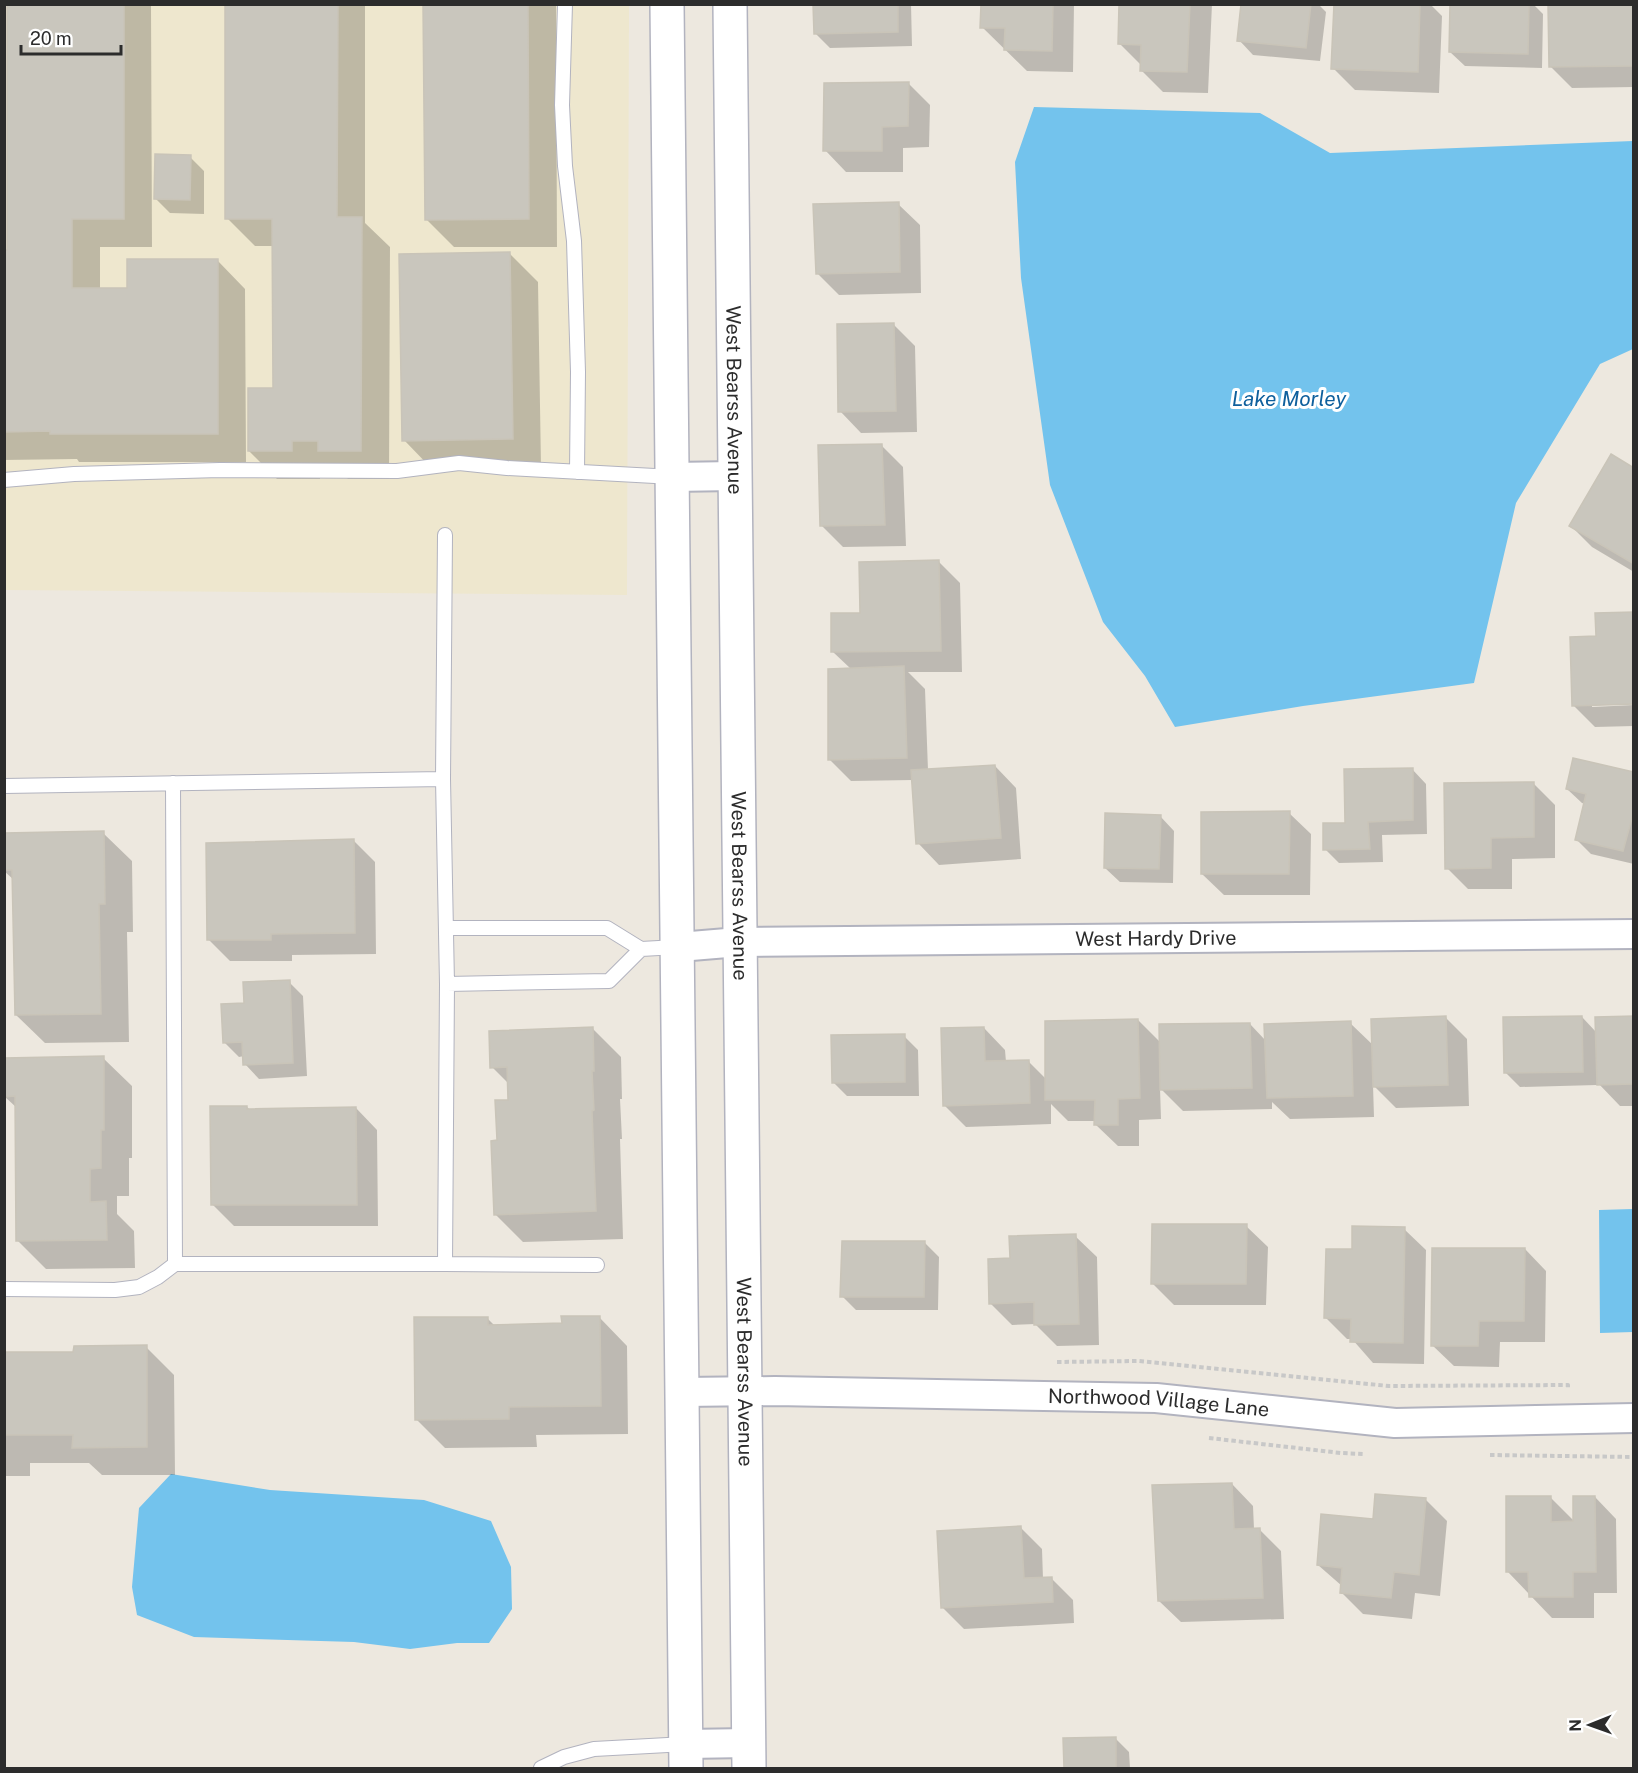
<svg xmlns="http://www.w3.org/2000/svg" width="1638" height="1773" font-family="'Public Sans',sans-serif">
	<rect width="100%" height="100%" fill="#ede8df"/>
	<!-- education -->
	<path fill="#eee7ce" d="M5 5H629L627 595 5 590Z"/>
	<!-- water -->
	<path fill="#73c3ed" d="M1034 107 1260 113 1330 153 1633 141V349L1600 364 1516 503 1474 683 1303 706 1175 727 1145 676 1103 622 1050 485 1021 278 1015 162Z
		M1633 1209V1332L1600 1333 1599 1210Z
		M171 1474 270 1490 424 1500 491 1521 511 1567 512 1609 489 1643H457L410 1649 354 1642 194 1637 137 1615 132 1587 139 1508Z"/>
	<!-- shadow -->
	<path fill="#0003" d="M9 4H151L152 247H100V289H128L217 260 245 289 246 462H79L77 459 4 460V251H9Z
		M227 4H365V223L390 247 389 479H348L338 468H320V479H277L249 451 274 389V246H255L227 218Z
		M425 4H556L557 247H454L426 219Z
		M815 4H911L912 46 830 48 815 33Z
		M982 4H1074L1073 72 1027 71 982 27Z
		M1121 4H1212L1208 93 1163 92 1141 70 1142 66 1119 43Z
		M1243 4H1318L1326 12 1320 61 1253 55 1239 40Z
		M1336 4H1430L1442 16 1439 93 1355 90 1333 68Z
		M1451 4H1533L1543 14 1542 68 1465 66 1450 52Z
		M1634 4V87L1572 88 1550 66Z
		M908 83 930 105 929 147 903 148V172H846L825 150Z
		M190 157 204 171V214L170 213 156 199Z
		M898 204 920 225 921 293 839 295 818 274Z
		M509 253 538 282 541 467 432 469 404 440Z
		M894 325 915 346 917 432 861 433 840 411Z
		M881 445 903 467 906 546 843 547 822 526Z
		M1634 469V572L1592 547 1571 526Z
		M939 562 960 583 962 672H908L925 689 928 770 995 766 1016 788 1021 859 939 865 918 843 913 780 851 781 830 760 851 669 833 652 861 615Z
		M1634 613 1592 704V707L1634 705V726L1595 727 1573 705 1597 637Z
		M1412 769 1426 784 1427 834 1382 835 1383 862 1339 863 1325 849 1347 824Z
		M1634 774V864L1591 854 1576 839 1585 804 1582 803 1567 789Z
		M1533 783 1555 805V858L1512 859V889H1468L1447 868Z
		M1289 813 1311 834 1310 895H1224L1202 874Z
		M1160 816 1174 831 1173 883 1120 882 1105 868Z
		M103 833 132 861 133 932H127L129 1042 45 1043 16 1015 14 880 4 871V835Z
		M354 841 375 862 376 954 292 955V961H230L209 940Z
		M289 982 303 996 307 1076 259 1079 245 1064 244 1056 239 1057 224 1042 245 1004Z
		M1582 1017 1597 1033 1634 1017V1106H1620L1597 1082V1085L1520 1087 1505 1072Z
		M1446 1018 1467 1039 1469 1106 1396 1108 1373 1085 1374 1117 1290 1119 1272 1102V1109L1183 1111 1160 1088 1161 1119 1139 1120V1146H1118L1096 1125V1121H1068L1051 1104V1124L966 1127 944 1105 984 1028 1005 1050 1006 1062H1029L1046 1079 1138 1020 1161 1043 1250 1024 1266 1041 1350 1023 1374 1046Z
		M592 1028 621 1057 622 1099H620L622 1139H620L623 1239 523 1242 495 1214 498 1142 509 1101V1084L492 1067Z
		M904 1036 918 1050 919 1096H847L833 1082Z
		M103 1058 132 1086V1158H129V1196H117V1214L134 1231 135 1268 46 1269 18 1241 17 1108 4 1096Z
		M247 1107 250 1110 356 1108 377 1130 378 1226H234L212 1204Z
		M1246 1226 1268 1247 1266 1305H1174L1153 1284Z
		M1404 1229 1426 1250 1424 1364 1373 1363 1352 1339H1347L1326 1318 1354 1251Z
		M1075 1236 1097 1257 1099 1345 1057 1346 1035 1324 1012 1325 990 1303 1012 1260Z
		M925 1243 939 1257 938 1310H856L842 1296Z
		M1525 1249 1546 1271 1545 1342H1500L1499 1367 1454 1366 1432 1345Z
		M599 1317 627 1346 628 1434 536 1435 537 1447 445 1448 417 1420 487 1318 495 1326 563 1325Z
		M146 1347 174 1375 175 1475H102L89 1463H30V1476H4V1354L75 1353Z
		M1232 1484 1253 1506 1254 1529H1259L1281 1551 1284 1619 1181 1622 1159 1601Z
		M1550 1497 1574 1521 1595 1497 1616 1519 1617 1593H1594V1618H1552L1508 1572Z
		M1426 1500 1447 1521 1440 1596 1415 1593 1412 1619 1363 1614 1341 1592 1342 1586 1318 1565 1374 1521Z
		M1020 1527 1042 1549 1043 1579 1051 1578 1073 1600 1074 1623 964 1629 943 1608Z
		M1115 1738 1129 1752 1130 1768H1065V1740Z"/>
	<!-- building -->
	<path fill="#c9c6bd" stroke="#c9c4b8" stroke-width="1.5" d="M7 4H124V219H72V288H127V259H218V434H50V431L4 432V250H7Z
		M225 4H338L337 217H362L361 451H318V441H292V451H248V388H273L272 219H225Z
		M423 4H528L529 219 425 220Z
		M813 4H898V32L814 34Z
		M981 4H1053L1052 51 1004 50 1005 28H980Z
		M1119 4H1190L1187 72 1140 71 1141 45 1118 44Z
		M1241 4H1311L1306 48 1237 41Z
		M1334 4H1420L1418 72 1331 69Z
		M1450 4H1529L1528 54 1449 52Z
		M1548 4H1634V66L1549 67Z
		M909 82 908 126 882 127V151H823L824 83Z
		M155 154 191 155 190 200 154 199Z
		M899 202 900 272 816 274 813 204Z
		M510 252 513 439 402 441 399 254Z
		M894 323 896 411 838 412 837 324Z
		M882 444 885 525 820 526 818 445Z
		M1611 454 1634 468V564L1569 526Z
		M939 560 941 651 831 652V613H860L859 562Z
		M1634 612V704L1572 706 1570 637 1596 636 1595 613Z
		M904 666 907 758 828 760V669Z
		M1573 758 1634 772V811L1623 851 1575 840 1586 794 1566 789Z
		M995 765 1001 838 916 844 911 770Z
		M1413 768V820L1368 822 1370 849 1323 850V823H1345L1344 769Z
		M1534 782V837L1491 838V868L1445 869 1444 783Z
		M1290 811 1289 874H1201V812Z
		M1105 813 1161 815 1159 869 1104 868Z
		M104 831 105 904H99L101 1014 15 1015 12 870H4V833Z
		M354 839 355 933 271 934V940H207L206 843Z
		M290 980 293 1063 243 1065 242 1042 223 1043 221 1004 244 1003 243 982Z
		M1446 1016 1448 1085 1373 1087 1371 1019Z
		M1582 1016 1583 1072 1504 1073 1503 1017Z
		M1634 1016V1084L1597 1085 1595 1017Z
		M1138 1019 1140 1098 1118 1099V1125H1094L1095 1100H1045V1021Z
		M1351 1021 1353 1096 1267 1098 1264 1024Z
		M1250 1023 1252 1088 1160 1090 1159 1024Z
		M593 1027 594 1071H592L594 1110 592 1111 596 1211 494 1215 491 1141 497 1140 495 1100H508L507 1067 490 1068 489 1031Z
		M984 1027 985 1061 1029 1060 1030 1103 943 1106 941 1028Z
		M905 1034V1082L832 1083 831 1035Z
		M104 1056V1130H101V1168L90 1169V1202L106 1201 107 1240 16 1241 15 1096 4 1097V1058Z
		M210 1106H247V1109L356 1107 357 1205H211Z
		M1152 1224H1247L1246 1284H1151Z
		M1352 1226 1405 1227 1403 1343 1350 1342 1351 1319 1324 1318 1326 1249H1352Z
		M1076 1234 1079 1324 1034 1325V1302L989 1304 988 1259 1010 1258 1009 1236Z
		M842 1241H925L924 1297H840Z
		M1432 1248H1525L1524 1321H1479L1478 1346H1431Z
		M561 1316H600L601 1406 509 1407V1419L415 1420 414 1317H488V1325L562 1323Z
		M147 1345V1447L72 1448 73 1435H4V1352H73L74 1346Z
		M1232 1483 1234 1529 1260 1528 1263 1598 1158 1601 1152 1485Z
		M1375 1494 1426 1498 1419 1575 1394 1572 1391 1598 1340 1593 1342 1568 1317 1565 1321 1514 1373 1519Z
		M1506 1496H1551V1522L1573 1521V1496H1595L1596 1572H1573V1597H1529L1528 1572H1506Z
		M1021 1526 1024 1578 1052 1577 1053 1602 941 1608 937 1531Z
		M1116 1737V1768H1064L1063 1738Z"/>
	<g fill="none" stroke-linecap="round" stroke-linejoin="round">
		<defs>
			<path id="service" d="M565 4 562 105 565 166 574 241 578 372 577 472
				M4 480 74 474 220 470 397 471 459 463 507 468 673 477
				M443 779 445 535
				M173 783 175 1264
				M4 786 443 779 447 984 445 1264H175L158 1277 139 1287 115 1290 4 1289
				M446 928H607L641 949 677 947
				M447 984 609 981 641 949
				M445 1264 597 1265
				M541 1768 564 1757 594 1749 686 1744"/>
			<g id="minor">
				<path d="M673 477 734 476"/>
				<path id="s1" d="M679 947 739 942 1634 934"/>
				<path id="s2" d="M683 1392 775 1391 1156 1398 1395 1423 1634 1418"/>
				<path d="M686 1744 748 1743"/>
			</g>
			<g id="secondary">
				<path d="M667 4 686 1768"/>
				<path id="s3" d="M730 4 749 1768"/>
			</g>
		</defs>
		<!-- service casing -->
		<use href="#service" stroke="#b2b3bf" stroke-width="16"/>
		<!-- minor casing -->
		<use href="#minor" stroke="#b2b3bf" stroke-width="32"/>
		<!-- secondary casing -->
		<use href="#secondary" stroke="#b2b3bf" stroke-width="36"/>
		<!-- path -->
		<path stroke="#c8c8c8" stroke-width="4" stroke-dasharray="4.5 3" stroke-linecap="butt" d="M1057 1362 1139 1361 1389 1386 1568 1385V1390
			M1209 1438 1341 1453 1363 1454
			M1490 1455 1634 1457"/>
		<!-- service -->
		<use href="#service" stroke="#fff" stroke-width="14"/>
		<!-- minor -->
		<use href="#minor" stroke="#fff" stroke-width="28"/>
		<!-- secondary -->
		<use href="#secondary" stroke="#fff" stroke-width="33"/>
	</g>
	<g text-anchor="middle" stroke-width="6" stroke-linejoin="round" paint-order="stroke">
		<!-- street labels -->
		<g font-size="20" fill="#2c2c2c" stroke="#fff">
			<text dy="7" stroke="none"><textPath href="#s3" startOffset="396">West Bearss Avenue</textPath></text>
			<text dy="7" stroke="none"><textPath href="#s3" startOffset="882">West Bearss Avenue</textPath></text>
			<text dy="7" stroke="none"><textPath href="#s1" startOffset="477">West Hardy Drive</textPath></text>
			<text dy="7" stroke="none"><textPath href="#s3" startOffset="1368">West Bearss Avenue</textPath></text>
			<text dy="7" stroke="none"><textPath href="#s2" startOffset="476">Northwood Village Lane</textPath></text>
		</g>
		<!-- water labels -->
		<g font-size="21" font-style="italic" fill="#0f609d" stroke="#fff">
			<text x="1289" y="406">Lake Morley</text>
		</g>
	</g>
	<!-- border -->
	<rect width="1638" height="1773" fill="none" stroke="#2c2c2c" stroke-width="12"/>
	<!-- north arrow -->
	<g transform="translate(1590 1725) rotate(269)" stroke="#ffffff" stroke-width="4.5" paint-order="stroke">
	<path d="M0-4.5L10 22L0 15L-10 22Z" fill="#2c2c2c"/>
	<text y="-9" font-size="16" font-weight="bold" text-anchor="middle" fill="#2c2c2c">N</text>
	</g>
	<!-- scale -->
	<path d="M21 45v9h100v-9" fill="none" stroke="#2c2c2c" stroke-width="3"/>
	<text x="30" y="45" font-size="18" fill="#2c2c2c" stroke="#ffffff" stroke-width="4.5" paint-order="stroke">20 m</text>
</svg>
